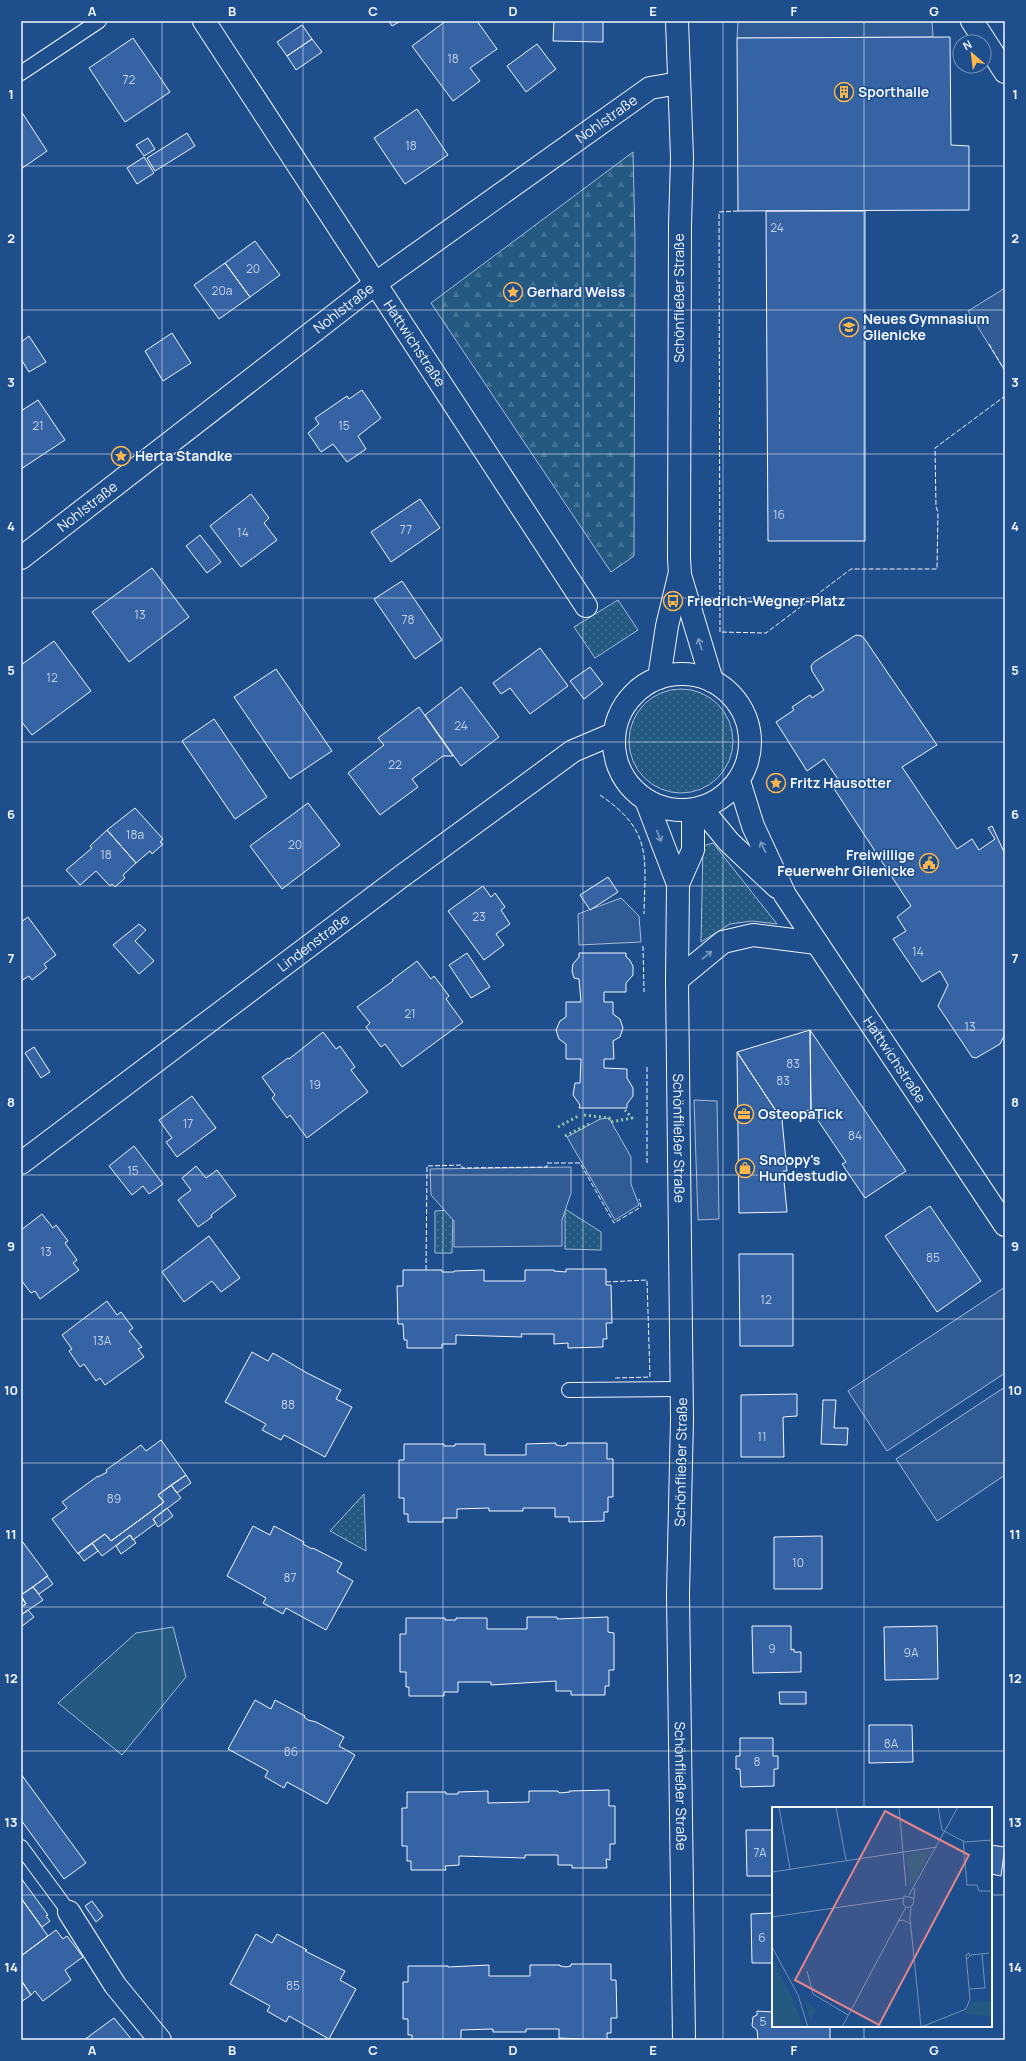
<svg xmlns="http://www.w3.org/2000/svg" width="1026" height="2061" font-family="Manrope,sans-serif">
	<defs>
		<pattern id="grass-dots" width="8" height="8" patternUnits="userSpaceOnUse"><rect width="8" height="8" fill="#245a82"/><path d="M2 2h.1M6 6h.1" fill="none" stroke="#447295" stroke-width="1.8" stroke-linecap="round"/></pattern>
		<pattern id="forest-firs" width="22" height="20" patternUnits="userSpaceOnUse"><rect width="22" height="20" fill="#245a82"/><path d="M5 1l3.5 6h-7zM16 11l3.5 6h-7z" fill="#447295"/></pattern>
	</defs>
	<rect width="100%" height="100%" fill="#1f4e8c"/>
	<!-- grass -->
	<path fill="url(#grass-dots)" stroke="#a8bbd7" d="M618 600 638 630 595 658 574 627Z
		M629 741a52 52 0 1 1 104 0a52 52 0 1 1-104 0Z
		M713 843 777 924 752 921 730 924 701 942 703 846Z
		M565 1209 601 1232V1250L565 1249Z
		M453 1210 452 1253H435V1211Z
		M364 1494 366 1551 330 1531Z"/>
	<!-- forest -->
	<path fill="url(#forest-firs)" stroke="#a8bbd7" d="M633 152 635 239 634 556 611 572 431 303Z"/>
	<!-- park -->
	<path fill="#245a82" stroke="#a8bbd7" d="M173 1627 186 1677 122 1755 58 1703 136 1633Z"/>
	<!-- parking -->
	<path fill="#305b95" stroke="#a8bbd7" d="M738 21H932L933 37 737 38Z
		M1005 288V371L968 311Z
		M621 898 639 916 641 942 579 945 578 914Z
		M694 1100 717 1101 719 1219 698 1220Z
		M609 1118 631 1157V1184L639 1205 615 1220 567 1137 600 1119Z
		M571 1167V1193L562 1220V1246L454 1247V1221L431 1195 430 1169Z
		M1005 1287V1373L887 1451 848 1391Z
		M1005 1387V1475L937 1521 896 1459Z"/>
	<!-- building -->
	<path fill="#3563a3" stroke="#f2f6ff" d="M389 21H401L392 26Z
		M446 21H477L497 49 470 68 480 81 453 101 412 46Z
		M554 21H603V42L553 41Z
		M302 25 312 39 287 56 277 42Z
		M950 37 951 145 969 146V210L738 211 737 38Z
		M133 38 170 92 125 122 89 68Z
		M312 39 322 52 296 70 287 56Z
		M537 44 556 69 526 92 507 66Z
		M417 109 448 155 405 184 374 138Z
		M21 111 47 151 21 169Z
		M187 133 195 146 155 171 147 158Z
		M148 138 155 149 144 156 136 145Z
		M144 157 154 173 137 184 127 168Z
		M766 211H865V541H768Z
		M255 241 280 275 250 297 225 263Z
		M225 263 250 297 219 319 194 285Z
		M172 333 191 363 163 381 145 351Z
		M29 336 46 362 29 372 21 359V342Z
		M362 390 381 418 358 436 366 449 347 462 333 444 321 452 308 433 319 424 315 418 347 396 349 399Z
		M38 400 65 440 21 469V411Z
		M251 494 269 518 264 523 277 540 241 567 210 526Z
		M420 499 440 528 391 562 371 532Z
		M200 535 221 562 207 573 186 546Z
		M152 568 189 617 129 662 92 612Z
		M402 581 442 640 415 659 374 599Z
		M856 635 862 636 866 641 937 745 902 767 957 849 972 839 979 850 995 839 988 828 992 826 1005 854V1034L1000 1044 976 1058 972 1057 938 1006 948 985 940 971 922 982 893 939 906 931 897 917 911 906 831 784 838 779 824 759 807 771 776 722 794 710 792 707 810 695 812 698 824 690 812 671 811 666 814 662Z
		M54 641 91 691 32 735 21 721V665Z
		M540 648 568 686 530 714 510 688 501 694 493 683Z
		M590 667 603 684 584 699 570 681Z
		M276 669 332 751 290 779 234 697Z
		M461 687 499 737 461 766 425 715Z
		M419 707 453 756H443L412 779 418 787 380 815 348 773 384 745 378 738Z
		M214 719 267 797 235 819 182 741Z
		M308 803 340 845 282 889 250 846Z
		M135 808 163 839 160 842 163 844 152 854 150 851 136 863 107 830Z
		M107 830 136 863 123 875 125 878 115 887 112 884 110 886 96 871 80 885 66 870 92 848 90 846Z
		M608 877 618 892 590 910 580 895Z
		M483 886 491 897 495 893 505 907 501 910 510 924 496 934 504 945 484 960 448 911Z
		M28 917 56 955 44 964 47 968 32 980 29 976 21 981V922Z
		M139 924 146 930 135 941 154 961 139 974 113 945Z
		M467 953 490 987 471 998 449 965Z
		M579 953H626V957L629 959 633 966V975L626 983V992H604V1002H613V1014L620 1019 623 1028 620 1037 613 1041 614 1059H604V1068L627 1069V1078L633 1088V1096L627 1104V1108H579L580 1105 573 1095 575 1083H580L581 1059H566V1044L559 1039 556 1030 560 1021 566 1017V1002H581L579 979 574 978 572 971 573 964 579 957Z
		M417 961 431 979 434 976 449 996 446 999 463 1022 402 1067 385 1044 381 1047 366 1027 370 1023 357 1007 393 981 392 980Z
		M810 1030 811 1110 796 1112 782 1120 737 1052Z
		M810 1030 906 1171 865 1198 842 1164 846 1162 811 1110Z
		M323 1032 336 1049 340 1046 355 1067 351 1070 368 1092 307 1138 290 1115 287 1118 272 1098 275 1095 262 1077 288 1058 289 1059Z
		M34 1047 50 1072 41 1078 25 1053Z
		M737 1052 782 1120 787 1171H783L787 1212 739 1213Z
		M192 1096 216 1128 177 1157 166 1142 172 1138 159 1120Z
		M134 1146 163 1184 149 1194 143 1186 132 1195 109 1166Z
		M196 1166 206 1178 217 1170 236 1196 211 1215 212 1217 198 1227 178 1200 191 1190 182 1178Z
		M930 1206 981 1281 937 1312 885 1236Z
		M42 1214 53 1228 56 1225 68 1241 65 1243 77 1260 73 1263 79 1270 40 1299 35 1291 31 1293 21 1280V1230Z
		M209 1236 240 1278 221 1292 212 1281 184 1302 162 1272Z
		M739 1254H793V1346H740Z
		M566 1269H606V1285H611L612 1323H606L607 1339H603V1347L568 1348V1343L554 1344V1334H521L522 1337 456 1335V1344H442V1348H407V1340H404L403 1324H398L397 1286H403V1270H442V1272H454V1271L484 1270V1281H525V1270H554V1271L566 1272Z
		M107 1301 117 1315 121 1312 133 1328 129 1331 142 1347 138 1349 144 1357 105 1385 100 1378 96 1381 84 1364 80 1367 69 1351 72 1349 62 1335Z
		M252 1352 268 1361 273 1353 307 1373 341 1390 336 1399 352 1407 325 1457 284 1435 281 1440 262 1430 266 1424 225 1402Z
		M797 1394V1416L783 1417 784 1457H741V1395Z
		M823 1400H836L834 1428H848L847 1445 821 1444Z
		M161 1440 186 1475 158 1495 164 1502 111 1541 105 1534 78 1554 52 1519 67 1508 62 1502 98 1476V1477L107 1472 106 1470 141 1445 146 1451Z
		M556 1443V1445L562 1446 567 1445V1443H607V1459H613V1497H608V1512H604V1521L569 1522V1517H555V1508H523V1511H489V1508L457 1509V1518H443V1522H408V1514H404V1498H399V1460H404V1444H444V1446H455V1444H485V1455H526V1444Z
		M186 1475 191 1483 177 1493 171 1485Z
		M171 1485 181 1498 153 1519 156 1523 133 1540 130 1535 102 1556 92 1543 105 1534 111 1541 164 1502 158 1495Z
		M167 1508 173 1516 158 1527 153 1519Z
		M253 1526 270 1535 274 1526 304 1542 303 1544 312 1549 313 1548 342 1563 337 1572 353 1581 326 1630 286 1608 283 1614 263 1603 266 1598 227 1576Z
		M130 1535 136 1543 121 1554 116 1546Z
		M822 1536V1589H774V1537Z
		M22 1541 48 1576 21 1595V1542Z
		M92 1543 98 1551 84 1561 78 1553Z
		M47 1576 53 1584 39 1594 33 1587Z
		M33 1587 43 1600 21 1615V1607L26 1604 21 1595Z
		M21 1597 26 1604 21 1607Z
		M28 1610 34 1617 21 1627V1615Z
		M527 1617H557V1619L608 1617V1632L614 1633V1670H609V1686H605V1695H571V1691H556V1681L491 1685V1682H458V1692H444V1696H409V1687H406V1672H400V1634H406V1618H445V1620H456V1618H487V1629H527Z
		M752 1626H791V1650L794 1649V1652H801V1672L753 1673Z
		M937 1626 938 1679 885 1680 884 1627Z
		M779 1692H806V1704H780Z
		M255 1700 271 1709 275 1700 305 1716 304 1717 308 1720 316 1722 344 1737 339 1746 355 1755 327 1804 287 1782 284 1788 265 1777 268 1771 228 1749Z
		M869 1725H912L913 1762 869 1763Z
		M740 1738H773V1756H778V1769H774V1786L741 1787 740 1769H736V1756H740Z
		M21 1774 86 1863 64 1879 21 1820Z
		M609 1790V1806H615V1844H610V1860L606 1859 607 1868H572V1865H558V1855H525V1858L459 1856V1865L445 1866 446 1870H411V1861H407V1846H402V1808H407V1792H446V1794H458V1792L488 1791V1803L529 1802V1791H558L559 1793 570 1792 569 1791Z
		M746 1830H773V1876H747Z
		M991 1845 1005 1847 1001 1876 991 1874Z
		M21 1878 48 1915 46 1916 50 1921 42 1927 21 1898Z
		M21 1898 48 1936 21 1956Z
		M92 1901 103 1916 96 1922 85 1906Z
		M773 1913V1963H752L751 1914Z
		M56 1930 63 1939 67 1936 83 1957 65 1970 71 1980 43 2001 35 1991 31 1995 21 1980V1956Z
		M256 1934 272 1943 277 1934 307 1950 305 1951 345 1971 340 1980 356 1989 329 2039 289 2016 286 2022 267 2011 270 2006 230 1984Z
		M571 1964H611V1980H616L617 2018H611V2033H607V2040L559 2038V2029H526V2032H493V2029L461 2030V2039L447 2040H412V2035H408V2019H403V1982H408V1966H448V1967L489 1965V1976H530V1965H560V1966L566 1967 571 1966Z
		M21 1980 31 1995 21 2002Z
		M757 2011 773 2012V2026H830V2040H758L757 2030 752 2026 753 2017 757 2015Z
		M114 2018 132 2040H84Z"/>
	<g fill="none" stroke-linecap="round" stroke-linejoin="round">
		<defs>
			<path id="service" d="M21 73 99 21
				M569 1390 681 1389
				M21 1847 69 1912"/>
			<g id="minor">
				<path id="s1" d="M204 21 586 606"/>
				<path d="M972 21 1005 72"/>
				<path id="s2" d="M21 558 376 283 650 88 679 83"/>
				<path id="s3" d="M739 781 753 826 785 895 1005 1225"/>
				<path d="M701 808 729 842 777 887"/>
				<path id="s4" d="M21 1163 402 876 573 751 613 734"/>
				<path d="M69 1912 115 1985 160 2040"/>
			</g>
			<g id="secondary">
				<path d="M677 21 682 158 680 225 679 558 680 575 712 681"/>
				<circle cx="682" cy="742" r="68"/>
				<path d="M659 678 667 626 679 576"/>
				<path id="s5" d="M646 800 678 884 677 980 682 1419 678 1594 684 2040"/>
				<path d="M678 884 693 850V810"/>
				<path d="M677 980 723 942 753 935 817 943"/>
			</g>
		</defs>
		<!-- service casing -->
		<use href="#service" stroke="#f2f6ff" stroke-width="16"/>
		<!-- minor casing -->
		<use href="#minor" stroke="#f2f6ff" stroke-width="24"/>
		<!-- secondary casing -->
		<use href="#secondary" stroke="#f2f6ff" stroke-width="24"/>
		<!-- service -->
		<use href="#service" stroke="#1f4e8c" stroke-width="14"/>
		<!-- minor -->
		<use href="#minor" stroke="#1f4e8c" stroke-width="22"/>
		<!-- secondary -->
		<use href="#secondary" stroke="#1f4e8c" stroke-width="22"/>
		<!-- hedge -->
		<path stroke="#97c8a6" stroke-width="3" stroke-dasharray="2 3" stroke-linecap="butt" d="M584 1115 609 1118 611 1122 632 1118 625 1110
			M558 1127 580 1115
			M565 1136 589 1124"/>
		<!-- fence -->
		<path stroke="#f2f6ff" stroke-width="1" stroke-dasharray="5 2" stroke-linecap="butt" d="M738 211 719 212 720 632 766 633 851 569H937L938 512 936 507 935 448 1005 396
			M989 344 1005 371
			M600 795C653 831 645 857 644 914
			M643 946 644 992
			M647 1163V1065
			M426 1270 427 1166 462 1165V1168L547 1167V1163H580L614 1223 641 1207 639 1199
			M606 1282 647 1280 650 1377 615 1378"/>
	</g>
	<!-- one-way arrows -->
	<defs><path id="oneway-shaft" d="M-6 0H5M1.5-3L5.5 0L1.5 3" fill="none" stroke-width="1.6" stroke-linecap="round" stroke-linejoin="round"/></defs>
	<g stroke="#7e9ac0">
		<use href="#oneway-shaft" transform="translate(700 644) rotate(-107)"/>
		<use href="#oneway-shaft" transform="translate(659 836) rotate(69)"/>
		<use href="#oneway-shaft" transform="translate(763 847) rotate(-115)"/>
		<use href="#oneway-shaft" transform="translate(707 955) rotate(-40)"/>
	</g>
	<!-- grid -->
	<path fill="none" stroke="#f2f6ff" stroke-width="1" stroke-opacity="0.55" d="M162 21V2040M303 21V2040M443 21V2040M583 21V2040M723 21V2040M864 21V1808M21 166H1005M21 310H1005M21 454H1005M21 598H1005M21 742H1005M21 886H1005M21 1030H1005M21 1175H1005M21 1319H1005M21 1463H1005M21 1607H1005M21 1751H1005M21 1895H773M991 1895H1005M864 2026V2040"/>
	<!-- icons -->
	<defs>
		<symbol id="building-ring" viewBox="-11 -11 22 22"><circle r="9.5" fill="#1f4e8c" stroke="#ffb74d" stroke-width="1.5"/><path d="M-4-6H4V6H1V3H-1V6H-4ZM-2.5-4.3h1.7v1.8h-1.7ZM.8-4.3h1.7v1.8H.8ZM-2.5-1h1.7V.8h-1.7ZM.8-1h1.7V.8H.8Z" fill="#ffb74d"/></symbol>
		<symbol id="sight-ring" viewBox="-11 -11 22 22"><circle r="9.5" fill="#1f4e8c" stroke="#ffb74d" stroke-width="1.5"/><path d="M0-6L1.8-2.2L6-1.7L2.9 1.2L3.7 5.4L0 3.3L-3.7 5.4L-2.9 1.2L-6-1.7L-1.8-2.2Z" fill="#ffb74d"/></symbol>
		<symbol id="school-ring" viewBox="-11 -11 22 22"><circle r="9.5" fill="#1f4e8c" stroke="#ffb74d" stroke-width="1.5"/><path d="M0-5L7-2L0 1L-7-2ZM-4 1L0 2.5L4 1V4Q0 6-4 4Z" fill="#ffb74d"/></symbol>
		<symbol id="bus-ring" viewBox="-11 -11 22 22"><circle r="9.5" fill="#1f4e8c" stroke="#ffb74d" stroke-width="1.5"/><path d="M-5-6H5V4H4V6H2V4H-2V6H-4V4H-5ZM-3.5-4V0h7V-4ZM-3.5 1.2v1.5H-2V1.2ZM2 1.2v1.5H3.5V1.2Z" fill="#ffb74d"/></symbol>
		<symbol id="civic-ring" viewBox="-11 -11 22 22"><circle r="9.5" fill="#1f4e8c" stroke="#ffb74d" stroke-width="1.5"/><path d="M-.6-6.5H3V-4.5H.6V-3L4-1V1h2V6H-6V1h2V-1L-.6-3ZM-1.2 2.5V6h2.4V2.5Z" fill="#ffb74d"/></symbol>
		<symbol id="office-ring" viewBox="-11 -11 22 22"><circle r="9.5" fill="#1f4e8c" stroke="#ffb74d" stroke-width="1.5"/><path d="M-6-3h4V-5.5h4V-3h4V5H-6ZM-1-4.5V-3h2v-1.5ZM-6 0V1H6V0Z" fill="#ffb74d"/></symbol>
		<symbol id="shop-ring" viewBox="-11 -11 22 22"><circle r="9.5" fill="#1f4e8c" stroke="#ffb74d" stroke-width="1.5"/><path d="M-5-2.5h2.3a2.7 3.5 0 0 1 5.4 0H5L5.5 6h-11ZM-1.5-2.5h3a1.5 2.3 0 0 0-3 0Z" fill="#ffb74d"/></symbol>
	</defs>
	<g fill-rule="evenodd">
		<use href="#building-ring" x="833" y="81" width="22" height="22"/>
		<use href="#sight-ring" x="502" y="281" width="22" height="22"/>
		<use href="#school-ring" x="838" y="316" width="22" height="22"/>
		<use href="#sight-ring" x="110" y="445" width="22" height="22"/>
		<use href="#bus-ring" x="662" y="590" width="22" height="22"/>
		<use href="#sight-ring" x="765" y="772" width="22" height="22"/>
		<use href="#civic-ring" x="918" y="852" width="22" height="22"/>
		<use href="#office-ring" x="733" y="1103" width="22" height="22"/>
		<use href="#shop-ring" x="734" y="1157" width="22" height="22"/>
	</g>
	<g text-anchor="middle" stroke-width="3" stroke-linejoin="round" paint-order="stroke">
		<!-- number labels -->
		<g font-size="12" fill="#c3d1e8">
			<text x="453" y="63">18</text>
			<text x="129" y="84">72</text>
			<text x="411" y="150">18</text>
			<text x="777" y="232">24</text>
			<text x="253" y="273">20</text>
			<text x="222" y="295">20a</text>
			<text x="38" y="430">21</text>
			<text x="344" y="430">15</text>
			<text x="779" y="519">16</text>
			<text x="406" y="534">77</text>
			<text x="243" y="537">14</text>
			<text x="140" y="619">13</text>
			<text x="408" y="624">78</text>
			<text x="52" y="682">12</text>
			<text x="461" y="730">24</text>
			<text x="395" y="769">22</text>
			<text x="135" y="839">18a</text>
			<text x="295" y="849">20</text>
			<text x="106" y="859">18</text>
			<text x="479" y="921">23</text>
			<text x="918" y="956">14</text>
			<text x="410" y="1018">21</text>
			<text x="970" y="1031">13</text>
			<text x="793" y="1068">83</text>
			<text x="783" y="1085">83</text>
			<text x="315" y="1089">19</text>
			<text x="188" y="1128">17</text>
			<text x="855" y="1140">84</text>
			<text x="133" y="1175">15</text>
			<text x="46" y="1256">13</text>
			<text x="933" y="1262">85</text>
			<text x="766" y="1304">12</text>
			<text x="102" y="1345">13A</text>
			<text x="288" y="1409">88</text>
			<text x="762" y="1441">11</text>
			<text x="114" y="1503">89</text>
			<text x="798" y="1567">10</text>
			<text x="290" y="1582">87</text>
			<text x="772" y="1653">9</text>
			<text x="911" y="1657">9A</text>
			<text x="891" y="1748">8A</text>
			<text x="291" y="1756">86</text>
			<text x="757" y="1766">8</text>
			<text x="760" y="1857">7A</text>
			<text x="762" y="1942">6</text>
			<text x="293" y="1990">85</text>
			<text x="763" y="2026">5</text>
		</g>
		<!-- poi labels -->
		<g font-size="14" font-weight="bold" fill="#f2f6ff" stroke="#1f4e8c" text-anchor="start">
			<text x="858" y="97">Sporthalle</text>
			<text x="527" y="297">Gerhard Weiss</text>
			<text x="863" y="324">Neues Gymnasium<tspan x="863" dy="16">Glienicke</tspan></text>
			<text x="135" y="461">Herta Standke</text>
			<text x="687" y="606">Friedrich-Wegner-Platz</text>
			<text x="790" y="788">Fritz Hausotter</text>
			<text x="915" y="860" text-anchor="end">Freiwillige<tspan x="915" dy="16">Feuerwehr Glienicke</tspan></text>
			<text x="758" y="1119">OsteopaTick</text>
			<text x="759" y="1165">Snoopy's<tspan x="759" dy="16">Hundestudio</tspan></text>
		</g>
		<!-- street labels -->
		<g font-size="14" fill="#f2f6ff" stroke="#1f4e8c">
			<text dy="5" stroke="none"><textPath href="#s2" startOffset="732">Nohlstraße</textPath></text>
			<text transform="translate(679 298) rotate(-90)" y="5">Schönfließer Straße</text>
			<text dy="5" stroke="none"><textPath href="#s2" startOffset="408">Nohlstraße</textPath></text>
			<text dy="5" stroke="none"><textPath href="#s1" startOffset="385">Hattwichstraße</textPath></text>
			<text dy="5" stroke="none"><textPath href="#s2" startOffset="84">Nohlstraße</textPath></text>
			<text dy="5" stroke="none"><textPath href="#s4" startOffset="366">Lindenstraße</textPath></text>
			<text dy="5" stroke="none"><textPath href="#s3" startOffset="321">Hattwichstraße</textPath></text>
			<text dy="5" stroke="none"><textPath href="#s5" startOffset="344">Schönfließer Straße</textPath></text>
			<text transform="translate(681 1462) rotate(-89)" y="5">Schönfließer Straße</text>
			<text dy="5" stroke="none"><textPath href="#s5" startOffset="992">Schönfließer Straße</textPath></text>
		</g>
	</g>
	<!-- overview -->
	<g transform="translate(772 1807)">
		<rect width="220" height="220" fill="#1f4e8c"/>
		<path d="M32 192 44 203 38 214Z" fill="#245a82"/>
		<path d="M158 44 141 77H138L135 47Z" fill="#245a82"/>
		<path d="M0 152 20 189 31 220H0ZM220 194V209L192 207 200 195Z" fill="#245a82"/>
		<path fill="none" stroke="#7391ba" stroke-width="1" d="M7 0 18 62M64 0 74 53M127 0 134 79M166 0 170 23 193 35 220 33M191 33 195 78H205L207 84H220M0 65 165 40M137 88 186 0M141 91 132 89 131 97 135 101 141 98 143 81M139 100 138 111 149 220M0 110 131 91M126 114 131 113 139 117M0 140 26 188 36 220M199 148 217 146M35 164 41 187 76 208M197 182 213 181 210 147M70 220 134 100M149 220 194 202 198 192 194 148 197 146 198 149 194 153"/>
		<path fill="#e38589" fill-opacity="0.15" stroke="#e38589" stroke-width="2" d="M113 4 197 48 107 218 23 173Z"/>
		<rect width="220" height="220" fill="none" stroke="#f2f6ff" stroke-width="2"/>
	</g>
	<!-- border -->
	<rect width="1026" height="2061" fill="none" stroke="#1f4e8c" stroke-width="44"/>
	<!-- north arrow -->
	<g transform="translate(972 54) rotate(332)"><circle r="19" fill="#1f4e8c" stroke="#7391ba"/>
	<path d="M0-3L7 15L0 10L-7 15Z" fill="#ffb74d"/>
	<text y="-6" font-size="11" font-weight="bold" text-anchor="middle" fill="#f2f6ff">N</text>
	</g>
	<rect x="22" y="22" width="982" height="2017" fill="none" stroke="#f2f6ff" stroke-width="1.5"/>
	<g font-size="13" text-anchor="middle" font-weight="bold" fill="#f2f6ff">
		<text x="92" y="16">A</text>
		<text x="232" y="16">B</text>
		<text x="373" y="16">C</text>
		<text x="513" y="16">D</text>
		<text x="653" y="16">E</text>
		<text x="794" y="16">F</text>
		<text x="934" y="16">G</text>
		<text x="11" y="99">1</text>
		<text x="1015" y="99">1</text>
		<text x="11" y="243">2</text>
		<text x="1015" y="243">2</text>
		<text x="11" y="387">3</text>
		<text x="1015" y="387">3</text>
		<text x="11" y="531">4</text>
		<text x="1015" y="531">4</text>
		<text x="11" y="675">5</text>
		<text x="1015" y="675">5</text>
		<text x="11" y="819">6</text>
		<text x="1015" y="819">6</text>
		<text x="11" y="963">7</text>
		<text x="1015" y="963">7</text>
		<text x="11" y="1107">8</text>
		<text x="1015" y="1107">8</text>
		<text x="11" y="1251">9</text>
		<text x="1015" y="1251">9</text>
		<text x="11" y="1395">10</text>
		<text x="1015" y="1395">10</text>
		<text x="11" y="1539">11</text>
		<text x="1015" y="1539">11</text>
		<text x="11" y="1683">12</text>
		<text x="1015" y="1683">12</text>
		<text x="11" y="1827">13</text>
		<text x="1015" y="1827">13</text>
		<text x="11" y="1972">14</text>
		<text x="1015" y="1972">14</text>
		<text x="92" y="2055">A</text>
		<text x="232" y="2055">B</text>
		<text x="373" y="2055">C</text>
		<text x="513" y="2055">D</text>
		<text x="653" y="2055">E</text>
		<text x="794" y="2055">F</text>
		<text x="934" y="2055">G</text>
	</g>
</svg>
